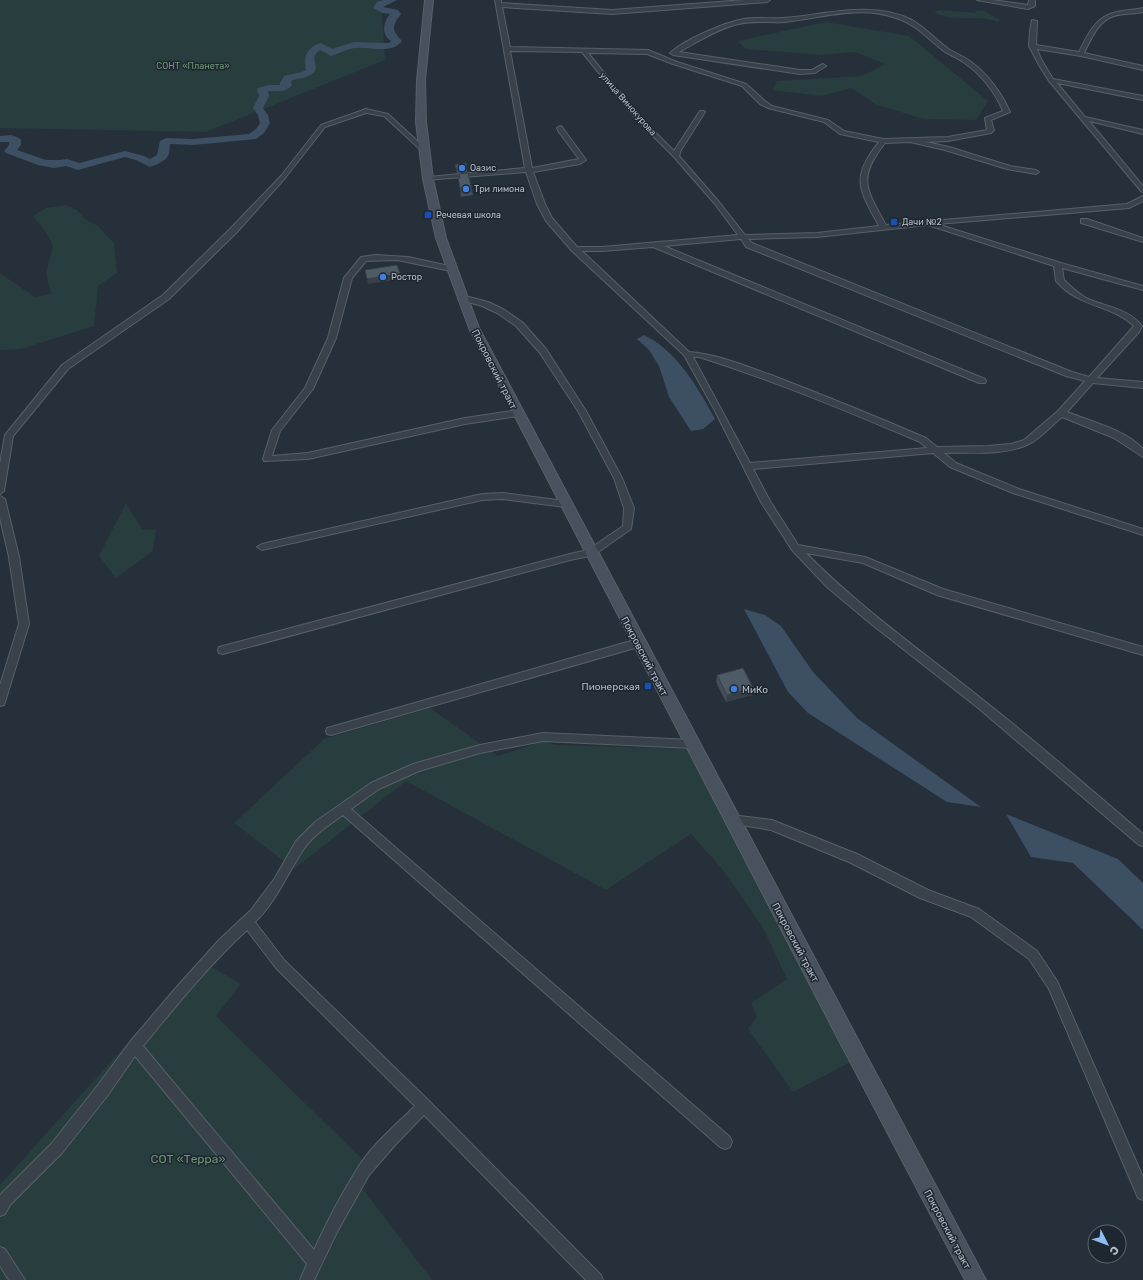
<svg xmlns="http://www.w3.org/2000/svg" width="1143" height="1280" font-family="Rubik,sans-serif">
	<rect width="100%" height="100%" fill="#25303b"/>
	<!-- green -->
	<path fill="#283d3d" d="M0 0H381L385 60 206 132 0 128Z
		M939 10 976 13 975 10 984 11 1000 20 998 22C975 13 955 24 934 12Z
		M825 22 909 36 988 101 976 120 923 119 875 104 851 88 822 96 772 90 777 81 862 76 885 64 855 52 821 55 746 49 738 41Z
		M66 205 77 210 86 220 98 226 114 243 117 273 98 286 94 326 21 349 0 350V273L35 297 51 294 46 273 53 246 45 231 33 216 46 208Z
		M126 503 142 529 156 530 153 551 116 578 99 556Z
		M430 708 498 756 543 741 555 745 688 749 853 1061 793 1092 748 1029 757 1016 751 1003 787 979 762 926 722 869 691 834 606 890 406 781 294 869 234 823 324 739Z
		M201 961 241 984 216 1016 362 1159 363 1189 432 1280H0V1185Z"/>
	<!-- water -->
	<path fill="#3c4f63" d="M644 335C649 338 656 341 660 345 684 363 701 393 715 419L703 429 691 431 669 397 659 366 649 350 637 339Z
		M744 609 765 615 781 626 813 672 857 718 981 807 947 802 808 713 788 692Z
		M1006 814 1118 859 1143 883V930L1073 863 1031 857Z"/>
	<g fill="none" stroke-linecap="round" stroke-linejoin="round">
		<!-- river -->
		<path fill="#3c4f63" fill-rule="evenodd" d="M383 0H397L383 7 398 10 401 14C391 27 392 30 402 41 391 55 370 46 355 48 346 49 339 54 331 56L320 50C303 62 335 73 292 80L291 83 292 85C286 93 277 91 268 91L269 96 263 108 268 115 270 123 264 133 256 139 193 145 170 144 169 154 166 159 158 164 150 167 136 160 125 157 78 170 66 166 54 168 38 165 6 153 4 151 9 145V142H0V136L11 135 19 138 21 140V145L17 150 46 160H60L67 159 79 163 125 151 144 156 150 159 157 155 160 141 166 138 193 139 249 134 256 129 260 123 258 115 253 108 259 96 257 90 258 88 269 85H280V83L284 76 302 72 306 70C303 56 307 47 321 43L332 49 354 42 389 43 391 41C381 35 383 22 390 14L382 13 373 8 377 2Z"/>
		<defs>
			<path id="minor" d="M495 0H501V3L612 10 745 0H770L767 2 612 14 502 7 510 47 648 50 677 62 746 84 765 101 772 106 828 120 844 131 883 139 948 137 987 130 985 118 1003 111C996 94 982 75 966 64 960 59 952 56 945 52 929 40 916 24 896 18 860 5 821 18 785 22 767 23 751 20 734 25 714 31 697 42 679 52L800 70H812L823 64 826 66 815 73 800 74 673 55 670 53C684 40 725 22 744 19 757 17 770 19 783 18 826 15 871 0 912 20 926 28 937 41 950 50 957 54 965 57 971 62 988 74 1002 94 1010 112L991 120 994 130 991 133 948 141 926 142 949 147 1010 166 1036 170 1039 172 1036 174 1007 169 945 150 910 142 885 143C857 178 866 189 886 225L1127 204 1143 196V201L1129 208 937 224 1061 263 1143 286V290L1062 268 1064 280C1071 287 1078 293 1086 298 1105 307 1128 308 1142 326L1139 332 1097 378 1143 382V388L1093 383 1067 412C1090 421 1126 430 1143 449V457L1114 438 1062 417C1053 424 1040 439 1029 444 1004 456 971 452 944 453L956 463 1019 489 1143 529V535L1013 493 950 467 933 453 753 469 770 501 798 545 865 557 943 589 1143 647V655L937 595 863 563 806 553C860 608 923 652 983 700 1038 743 1090 789 1143 834V846L1139 845 977 707 870 623 827 587 792 550 761 502 714 409 684 355 572 251 546 221 537 204 526 172 426 180 425 179 428 177 525 168ZM510 51 582 52 636 119 674 157 715 204 738 235 602 247H577L552 218 545 204 533 172 580 164 586 160 562 127 560 126 557 128 559 132 579 159 532 168ZM588 53 647 54 673 64 742 86 760 104 768 108 824 122 840 134 879 142C850 178 859 189 879 226L817 233 745 235 719 202 679 156 681 150 705 112 704 111H700L674 151 640 117ZM928 225 1054 266 1056 281C1079 308 1111 304 1134 326L1089 377 1072 372 752 243 748 239 817 237ZM741 239 746 247 1066 376 1085 381 1058 411 1024 440 1011 444 988 446 937 447 926 438C875 416 823 395 771 375 745 366 717 354 689 352L582 251H602L653 247 979 383H985L986 381 985 379 664 246ZM693 357H699C775 381 847 411 920 442L927 448 750 463Z
				M977 0H992L1028 5 1029 0H1035V6L1028 9Z
				M1143 8V12C1134 14 1123 13 1114 16 1098 21 1091 39 1084 53L1143 66V70L1081 56 1037 49 1041 59 1053 79 1143 96V100L1057 83 1085 117 1143 130V134L1089 121 1143 186V192L1141 191 1049 81 1039 65 1029 46 1030 31 1032 20 1037 21 1036 45 1079 52C1088 34 1096 16 1117 12 1126 10 1135 10 1143 8Z
				M366 109 388 114 427 150 422 151 384 116 366 113 325 127 285 178 237 232 169 299 68 369 13 436 4 491 0 494V464L5 435 62 365 163 295 231 228 281 176 321 125Z
				M1081 219H1087L1143 238V242L1081 223Z
				M375 255 408 257 454 267 455 269 451 271 397 260 366 261 352 278 336 338 313 389 280 431 272 456 308 453 465 418 518 410 522 413 518 416 465 424 308 459 264 461 263 459 272 430 305 388 328 338 344 278 361 257Z
				M458 295H461L488 302 503 309 522 322 546 349 586 411 622 478 634 508 631 529 594 555 570 560 223 654 219 653 218 650 219 647 223 646 570 554 588 550 623 526 624 508 614 478 578 411 540 353 516 326 497 313 482 306 458 299Z
				M503 493 565 501 570 504 565 507 503 499 482 500 262 550 257 547 262 544 482 494Z
				M0 496 5 499 19 557 29 624 5 702 4 705 0 706V685L19 624 9 557 0 518Z
				M638 639 642 640 643 643 642 646 331 735 327 734 326 731 327 728 331 727Z
				M543 733 692 740 696 741 697 744 696 747 692 748 543 741 480 753 419 771 379 789 351 809 730 1137 732 1142 730 1147 725 1149 720 1147 343 815C329 825 313 835 303 850 287 874 276 902 255 922L284 960 429 1101 601 1275 603 1280H586L424 1115 396 1144 369 1175 337 1232 314 1280H300L307 1264 135 1056 108 1095 62 1153 10 1205 5 1214 0 1216V1195L52 1143 98 1085 130 1042 174 990 219 940 251 910 275 878 296 841 315 822 371 783 413 764 480 745ZM247 930 276 968 415 1106C397 1124 372 1145 359 1166 342 1193 327 1221 314 1250L143 1046C176 1006 209 965 247 930Z
				M732 815 772 820 857 854 928 890 979 909 1037 951 1057 981 1143 1177V1200L1138 1198 1049 989 1029 959 971 917 920 898 849 862 771 830 728 823 726 820 728 817Z
				M0 1247 5 1249 25 1280H9L0 1266Z"/>
			<path id="secondary" d="M425 0H433L425 80 426 122 433 179 446 238 479 328 986 1280H965L833 1029 469 328 436 238 423 179 416 122 417 80Z"/>
		</defs>
		<!-- minor casing -->
		<use href="#minor" stroke="#576069" stroke-width="2"/>
		<!-- secondary casing -->
		<use href="#secondary" stroke="#576069" stroke-width="2"/>
		<!-- minor -->
		<use href="#minor" fill="#39424b" fill-rule="evenodd"/>
		<!-- secondary -->
		<use href="#secondary" fill="#47525e" fill-rule="evenodd"/>
	</g>
	<!-- wall -->
	<path fill="#434e59" d="M455 165 467 169V172L457 173Z
		M459 174 472 191 473 195 461 197 459 183 458 178H459Z
		M717 675 752 695 726 702 716 682Z"/>
	<!-- shaded-wall -->
	<path fill="#374048" d="M400 274 401 279 368 284 367 279Z
		M753 688 752 695 726 702 727 695Z"/>
	<!-- building -->
	<path fill="#4e5b67" stroke="#374048" d="M466 163 467 169 457 170 455 165Z
		M468 173 472 191 461 192 458 178H460L459 174Z
		M397 265 400 274 367 279 365 270Z
		M743 668 753 688 727 695 717 675Z"/>
	<!-- markers -->
	<g fill="#3f7fe0" stroke="#1e2730" stroke-width="1.5">
		<circle cx="462" cy="168" r="4"/>
		<circle cx="466" cy="189" r="4"/>
		<circle cx="383" cy="277" r="4"/>
		<circle cx="734" cy="689" r="4"/>
	</g>
	<g fill="#1a4fb4" stroke="#1e2730" stroke-width="1.5">
		<rect x="424" y="211" width="8" height="8" rx="2"/>
		<rect x="890" y="218" width="8" height="8" rx="2"/>
		<rect x="644" y="682" width="8" height="8" rx="2"/>
	</g>
	<g text-anchor="middle" stroke-width="3" stroke-linejoin="round" paint-order="stroke">
		<!-- far-park labels -->
		<g font-size="9" fill="#6e9674" stroke="#1e2730">
			<text x="193" y="69">СОНТ «Планета»</text>
		</g>
		<!-- far-street labels -->
		<g font-size="9" fill="#b5bdc7" stroke="#1e2730">
			<text transform="translate(628 104) rotate(49)" y="3">улица Винокурова</text>
		</g>
		<!-- far-poi labels -->
		<g font-size="9" fill="#b5bdc7" stroke="#1e2730" text-anchor="start">
			<text x="470" y="171">Оазис</text>
			<text x="474" y="192">Три лимона</text>
			<text x="436" y="218">Речевая школа</text>
			<text x="902" y="225">Дачи №2</text>
			<text x="391" y="280">Ростор</text>
		</g>
		<!-- street labels -->
		<g font-size="10" fill="#b5bdc7" stroke="#1e2730">
			<text transform="translate(495 369) rotate(63)" y="4">Покровский тракт</text>
			<text transform="translate(645 656) rotate(62)" y="4">Покровский тракт</text>
			<text transform="translate(796 942) rotate(62)" y="4">Покровский тракт</text>
			<text transform="translate(948 1229) rotate(62)" y="4">Покровский тракт</text>
		</g>
		<!-- poi labels -->
		<g font-size="10" fill="#b5bdc7" stroke="#1e2730" text-anchor="end">
			<text x="640" y="690">Пионерская</text>
			<text x="742" y="693" text-anchor="start">МиКо</text>
		</g>
		<!-- near-park labels -->
		<g font-size="12" fill="#6e9674" stroke="#1e2730">
			<text x="188" y="1163">СОТ «Терра»</text>
		</g>
	</g>
	<!-- north arrow -->
	<g transform="translate(1107 1244) rotate(132)"><circle r="19" fill="#1e2730" stroke="#5a636c"/>
	<path d="M0-3L7 15L0 10L-7 15Z" fill="#91bcf0"/>
	<text y="-6" font-size="11" font-weight="bold" text-anchor="middle" fill="#b5bdc7">С</text>
	</g>
</svg>
